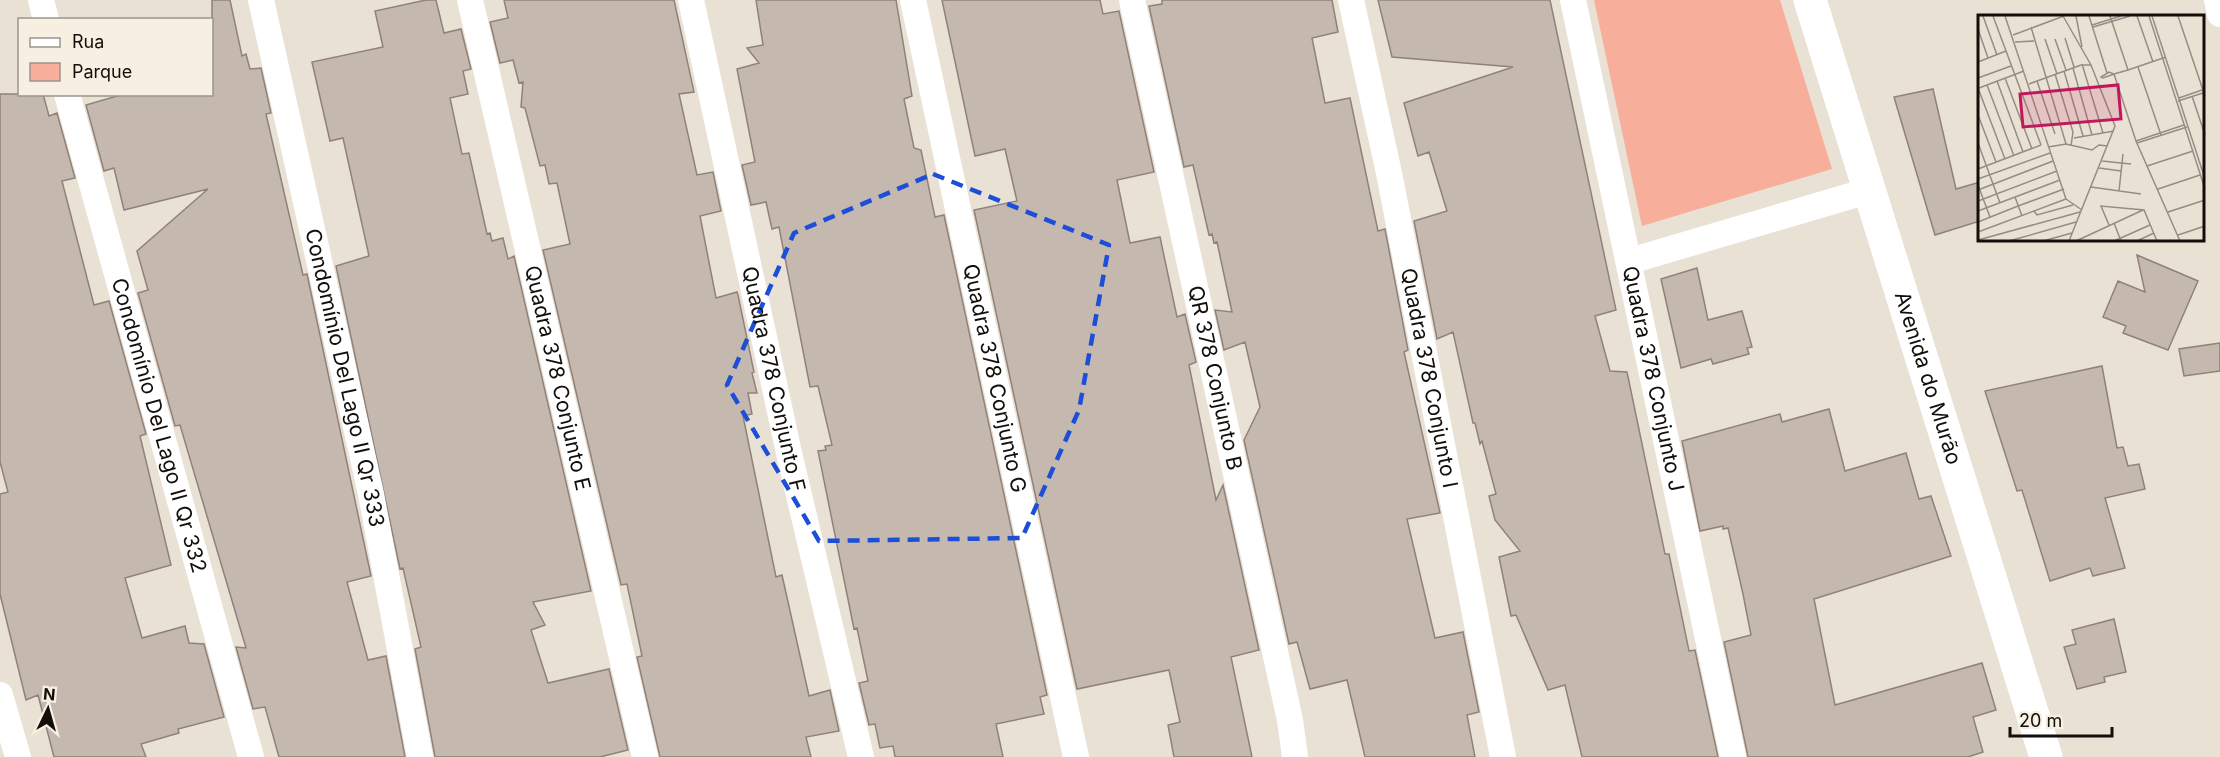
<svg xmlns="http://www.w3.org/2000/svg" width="2220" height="757" font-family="Inter,sans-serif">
	<rect width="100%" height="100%" fill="#eae1d5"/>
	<!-- green -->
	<path fill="#f7ae9b" d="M1594 0H1780L1832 169 1642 226Z"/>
	<!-- building -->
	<path fill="#c5b8af" stroke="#8e827a" stroke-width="1.5" d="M212 0H230L242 56 246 54 250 69 261 68 271 113 266 114 303 275 307 274 371 576 347 582 368 660 386 656 405 757H279L265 707 253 709 236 647 246 648 180 425 175 426 138 293 148 290 137 251 208 189 124 210 114 168 104 171 86 105 124 94H212Z
		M426 0H436L444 33 461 29 471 69 463 71 468 94 450 98 462 154 469 153 487 234 490 233 492 241 503 238 508 259 514 256 591 591 533 602 545 625 531 630 548 683 609 669 628 750 600 757H435L415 649 421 647 403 568 400 569 336 266 369 256 343 138 330 141 312 62 383 47 375 11Z
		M504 0H674L694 92 679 94 697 175 713 172 721 211 700 216 716 298 737 292 738 295 754 372 752 373 757 393H748L752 414 743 416 776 577 782 575 809 696 830 690 839 731 806 737 811 757H660L637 657 642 656 627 584 621 585 543 250 570 244 557 183 549 184 545 165 540 166 525 108 521 107 523 82 519 83 513 60 500 63 490 22 508 18Z
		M756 0H896L912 96 904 99 914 148 921 150 935 217 944 215 1047 695 1040 697 1044 714 996 724 1003 757H895L893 746 880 748 875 724 869 725 859 683 868 681 857 628 854 629 818 451 826 450 825 446 832 445 818 386 810 387 779 227 772 229 766 202 751 205 742 165 755 162 737 69 759 63 747 48 763 45Z
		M942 0H1100L1103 14 1119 11 1154 172 1117 180 1130 243 1160 237 1177 317 1185 314 1196 362 1189 365 1216 500 1223 485 1259 650 1231 657 1252 757H1174L1168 725 1180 722 1169 670 1077 689 974 210 1017 201 1005 149 975 156Z
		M1162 0H1332L1338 32 1312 38 1325 103 1350 98 1378 231 1385 229 1408 350 1404 352 1440 513 1407 519 1435 638 1463 632 1479 712 1467 715 1475 757H1365L1347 680 1310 689 1297 642 1289 644 1244 440 1260 407 1245 342 1224 350 1215 310 1232 312 1217 242 1214 243 1212 234 1209 235 1193 165 1184 167 1149 6 1162 4Z
		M1378 0H1550L1616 310 1595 316 1610 371 1627 372 1665 554H1669L1689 651 1695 650 1718 757H1582L1565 685 1548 690 1516 615 1511 616 1499 557 1520 551 1495 520 1489 496 1496 494 1482 441 1480 444 1475 423H1473L1453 332 1437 339 1414 221 1447 211 1429 152 1418 156 1404 103 1513 67 1392 57Z
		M1933 89 1956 189 1980 182V221L1935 235 1894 97Z
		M0 94H43L49 116 57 113 75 178 62 181 94 305 109 301 146 434 140 436 171 565 125 578 142 638 185 626 189 643 204 644 224 717 178 729 179 733 141 744 146 757H54L38 695 26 700 0 594V494L8 492 0 462Z
		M2137 255 2198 281 2168 350 2123 333 2126 326 2103 317 2118 281 2145 292Z
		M1697 268 1708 320 1742 311 1752 347 1747 348 1749 354 1713 364 1711 359 1681 368 1661 279Z
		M2220 343V371L2184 376 2179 349Z
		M2102 366 2117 448 2123 447 2128 466 2139 464 2145 489 2105 498 2125 568 2093 576 2090 568 2050 581 2022 490 2017 491 1985 391Z
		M1829 409 1845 471 1906 453 1919 499 1931 496 1951 556 1814 599 1835 705 1982 663 1996 710 1973 717 1983 752 1968 757H1748L1724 642 1751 635 1743 594 1728 528 1723 529V526L1700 531 1682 441 1780 414 1782 422Z
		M2114 619 2126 672 2104 677 2105 682 2077 689 2064 647 2076 644 2072 630Z"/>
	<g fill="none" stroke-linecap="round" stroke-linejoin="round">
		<!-- minor -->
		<g stroke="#fff" stroke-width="26">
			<path d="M41 0 46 20"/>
			<path id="s1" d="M261 0 371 494 420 757"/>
			<path id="s2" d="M470 0 645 757"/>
			<path id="s3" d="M691 0 789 453 861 757"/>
			<path id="s4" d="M913 0 1076 757"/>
			<path id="s5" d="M1132 0 1290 720 1295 757"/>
			<path id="s6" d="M1351 0 1389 173 1503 757"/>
			<path id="s7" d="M1573 0 1733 757"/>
			<path d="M2217 0 2220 14"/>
			<path id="s8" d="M67 94 251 757"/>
			<path d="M1630 261 1871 190"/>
			<path d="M0 695 18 757"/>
		</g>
		<!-- tertiary -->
		<path stroke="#fff" stroke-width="33" id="s9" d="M1810 0 2046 757"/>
	</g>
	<!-- marked area -->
	<path fill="none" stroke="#1d4ed8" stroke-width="4.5" stroke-dasharray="12 8" stroke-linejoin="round" d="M933 174 1109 245 1079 410 1022 538 819 541 727 385 794 233Z"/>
	<g text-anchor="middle" stroke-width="4.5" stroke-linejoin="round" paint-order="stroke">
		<!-- street labels -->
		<g font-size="21" fill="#120f0b" stroke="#f7efe2">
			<text dy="7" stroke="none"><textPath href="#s1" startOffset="387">Condomínio Del Lago II Qr 333</textPath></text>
			<text dy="7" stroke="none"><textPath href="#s2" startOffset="388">Quadra 378 Conjunto E</textPath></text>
			<text dy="7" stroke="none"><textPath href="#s4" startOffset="387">Quadra 378 Conjunto G</textPath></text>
			<text dy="7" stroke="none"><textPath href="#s5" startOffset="387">QR 378 Conjunto B</textPath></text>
			<text dy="7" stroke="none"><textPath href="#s6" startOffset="386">Quadra 378 Conjunto I</textPath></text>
			<text dy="7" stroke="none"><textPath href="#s7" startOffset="387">Quadra 378 Conjunto J</textPath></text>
			<text dy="7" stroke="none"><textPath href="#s9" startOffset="396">Avenida do Murão</textPath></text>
			<text dy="7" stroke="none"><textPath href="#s3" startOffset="388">Quadra 378 Conjunto F</textPath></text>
			<text dy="7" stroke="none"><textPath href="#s8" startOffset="344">Condomínio Del Lago II Qr 332</textPath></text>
		</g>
	</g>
	<!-- overview -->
	<g transform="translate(1978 15)">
		<rect width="226" height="226" fill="#eae1d5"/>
		<path fill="none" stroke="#948d84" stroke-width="1.5" d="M5 1 19 40M15 1 63 130M27 1 88 184M85 1 113 50 137 111 91 226M98 1 104 32M111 1 129 58M132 1 150 55M159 1 175 47M171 1 227 174M174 1 227 164M200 1 227 81M114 10 143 1M53 12 88 129M115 12 152 1M0 14 10 43M35 20 86 1M87 23 96 52M67 24 79 59M77 24 88 55M37 27 56 26M188 42 150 55 136 59 125 63 123 62 131 57 136 59 158 126 202 226M0 47 28 36M104 49 125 118M160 52 183 120M95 53 114 120M86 56 105 121M77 59 95 117 93 131M0 63 33 51M27 63 54 134M19 66 45 137M59 66 77 119M51 69 103 50H113M9 70 36 141M0 73 27 144M1 73 46 56M214 81 227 120M201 83 224 75M200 86 225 78M0 100 18 147M96 123 136 116M158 126 206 110M0 128 22 188M159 128 209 112M70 132 88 129 114 135 121 130 130 131M124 146 153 149M169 151 215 136M121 153 143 156M0 154 63 130M0 164 72 138M0 170 12 202M113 172 163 179M180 174 222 160M0 175 75 146M141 176 145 139M37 182 44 201M88 184 104 195M0 186 79 156M40 191 86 174M0 196 82 165M56 196 59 200 95 190M190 197 227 185M0 207 40 191M136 208 143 226M131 210 123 191 166 195 179 226M0 217 88 184M200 220 227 211M0 225 102 197M31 226 98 207M65 226 94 218M98 226 165 195M136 226 172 210M159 226 176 218"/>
		<path fill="#c2185b" fill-opacity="0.15" stroke="#c2185b" stroke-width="3" d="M140 70 143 104 45 112 42 79Z"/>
		<rect width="226" height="226" fill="none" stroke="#120f0b" stroke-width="3"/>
	</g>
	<!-- legend -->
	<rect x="18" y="18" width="195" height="78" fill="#f7efe2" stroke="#9b958c" stroke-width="1.5"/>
	<rect x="30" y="38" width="30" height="9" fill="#ffffff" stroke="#9b958c" stroke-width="1.5"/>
	<text x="72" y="48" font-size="18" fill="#120f0b">Rua</text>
	<rect x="30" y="63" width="30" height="18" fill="#f7ae9b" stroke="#9b958c" stroke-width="1.5"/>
	<text x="72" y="78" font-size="18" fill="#120f0b">Parque</text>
	<!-- north arrow -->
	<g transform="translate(48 709) rotate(5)" stroke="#f7efe2" stroke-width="4.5" paint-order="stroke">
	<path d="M0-4.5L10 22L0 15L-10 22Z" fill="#120f0b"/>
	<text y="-9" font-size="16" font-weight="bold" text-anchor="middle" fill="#120f0b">N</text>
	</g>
	<!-- scale -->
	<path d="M2010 727v9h102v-9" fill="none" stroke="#120f0b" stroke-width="3"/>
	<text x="2019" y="727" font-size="18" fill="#120f0b" stroke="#f7efe2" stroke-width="4.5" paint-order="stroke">20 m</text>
</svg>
